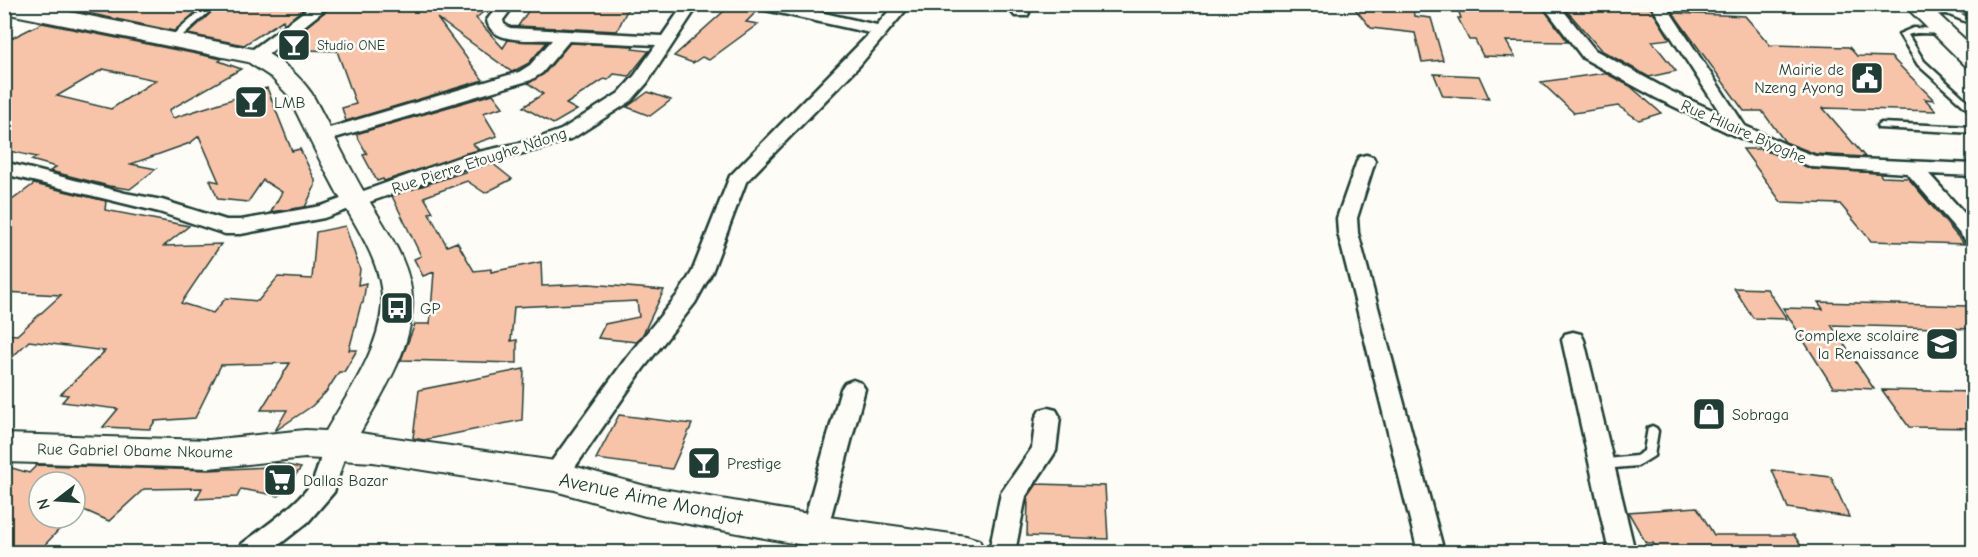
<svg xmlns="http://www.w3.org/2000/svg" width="1978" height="557" font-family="'Comic Neue',sans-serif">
	<rect width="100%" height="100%" fill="#fdfcf7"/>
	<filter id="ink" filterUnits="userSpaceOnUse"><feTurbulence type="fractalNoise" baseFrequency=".0167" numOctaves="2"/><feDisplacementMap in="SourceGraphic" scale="12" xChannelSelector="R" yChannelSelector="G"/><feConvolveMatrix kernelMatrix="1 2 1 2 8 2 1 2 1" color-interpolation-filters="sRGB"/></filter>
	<g filter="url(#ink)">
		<!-- building -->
		<path fill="#f8c4a9" stroke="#1f3d34" stroke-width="1.5" fill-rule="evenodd" d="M77 4H205L174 31 68 9Z
			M220 4H310L284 24 283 20 244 45 188 34Z
			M334 4H493L476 18 503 48 508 40 547 42 529 63 512 72 437 18 483 80 346 121 342 108 356 104 337 51 305 50 299 53 286 43Z
			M533 4H630L617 31 518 26Z
			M732 4H752L758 10 746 22 758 24 709 60 702 57 693 63 674 56Z
			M1351 4 1413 7 1414 16 1431 18 1443 60 1422 62 1415 33 1371 28Z
			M1456 4 1512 7V4H1540L1568 42 1506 41 1515 57 1483 56 1475 40H1469L1458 18H1461Z
			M1561 4H1648L1670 39 1652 41 1676 71 1649 77 1601 50Z
			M1673 13 1745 16 1770 45 1849 47 1857 56 1891 57 1934 100 1925 99 1936 111 1823 108 1865 157 1816 154 1785 142 1762 111H1744Z
			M42 23 222 59 219 61 241 69 169 110 173 118 267 88 292 151 300 149 315 180V186L305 207 271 212 282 192 263 180 248 202 218 199 210 180 219 182 199 136 190 143 131 164 156 169 130 189 109 186 50 171 56 167 31 160 37 157 4 150V42ZM103 69 155 80H156L111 109 57 96Z
			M570 43 632 46H634L632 49 649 51 629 76 614 74 608 80 604 79 566 104 577 110 553 124 523 107 543 94 528 83 544 74Z
			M1605 73 1630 86 1661 113 1639 120 1618 106 1574 113 1541 82Z
			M1434 74 1479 76 1489 98 1443 96Z
			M648 92 671 100 650 116 627 107Z
			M493 94 503 107 483 113 497 136 473 144 479 150 384 181 383 179 377 181 363 155 367 154 356 134Z
			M1743 149H1761L1812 169 1879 173 1882 177 1908 178 1964 244 1871 241 1840 204 1781 202Z
			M492 163 512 179 485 193 467 181 424 197 433 212 429 213 447 246 457 242 474 271 491 269V272L541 262 542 286 589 284 664 290 643 334 637 342 598 338 605 324 639 317 637 301 514 307 511 341 517 340V363L401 360 415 324H430L434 272 423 276 414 259 421 256 392 196Z
			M34 184 106 201 105 210 189 226 164 246 221 244 181 303 213 313 226 298 258 301 278 277 312 279 316 232 345 226 360 269 358 285 366 283 363 303 361 304 349 350H357L344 372H339L326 392 312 406 275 431 287 410H261L290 363 221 365 195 418 155 421 150 429 103 427 118 409 62 402 68 395 61 394 105 351 29 341 4 365V334L17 335 61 295 4 292V206Z
			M1734 288 1767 289 1787 319 1753 318Z
			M1818 302 1968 306 1974 312V329L1831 325 1874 389 1833 387 1783 308 1823 309Z
			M524 369 522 420 424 440 413 438 419 390Z
			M1882 390 1974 392V428L1909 427Z
			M619 415 692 424 672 469 596 459Z
			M277 463 301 468 279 496 241 489 237 497 196 499 202 488 144 489 109 521 75 506V482H39V518H70L38 552H4V474L12 468 29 473 37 465 209 470 269 467Z
			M1772 470 1831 477 1849 517 1788 508Z
			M1037 484 1105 486 1108 539 1027 536 1028 497Z
			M1697 507 1714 535H1794L1805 552H1659L1653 543H1646L1628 512Z"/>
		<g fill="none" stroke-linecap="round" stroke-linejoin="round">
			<defs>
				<path id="lane" d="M209 4H218L175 42H169V38Z
					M1942 8H1948L1974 20V25L1942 12Z
					M1913 28 1945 29 1946 31C1935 37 1920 30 1908 35L1924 61 1974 107V115L1918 65 1899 34Z
					M1881 123 1974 127V133L1878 128 1877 126Z
					M1652 426 1656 428 1658 431 1654 456 1638 466 1602 469 1598 468 1596 464 1598 460 1636 456 1644 451 1648 428Z"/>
				<path id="street" d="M314 4H332L261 60H249L247 56 249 52Z
					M499 4H515L503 20 504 24 510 28 662 36 684 4H699L647 83 631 101 573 138 544 148 477 164 324 218 241 234H225L159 212 4 174V162L125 193 162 200 226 220H241L321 206 465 155 533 140 561 130 619 93 635 75 656 45 569 41 542 73 531 80 328 140H316L313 136 316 132 519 72 530 65 552 40C533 39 491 45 487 20Z
					M754 4H784L877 25 895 4H911L860 65 746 182 712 272 695 303 643 369 564 483 555 486 546 483 543 476 546 469 627 357 679 293 692 272 730 176 870 33 761 9Z
					M1005 4H1021L1029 13 1027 16H1015Z
					M1542 4H1558L1595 50 1668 90 1721 114 1650 4H1665L1745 126 1794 148 1815 156 1835 158 1974 164V176L1929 174 1974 224V244L1967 242 1907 173 1812 167 1733 135 1656 98 1583 58Z
					M1942 4H1974V13L1920 15 1912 10 1920 5Z
					M1366 155 1373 157 1375 161 1357 218 1358 233 1444 552H1418L1338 233 1337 218 1357 161 1359 157Z
					M1573 332 1581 334 1584 340 1635 552H1609L1562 340 1565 334Z
					M853 380 861 383 865 389 827 531 823 539 814 542 805 539 801 531 841 389 845 383Z
					M1048 408 1056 410 1060 417 1056 451 1026 496 1015 552H989L1001 493 1032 448 1036 417 1040 410Z
					M336 435 345 438 348 445 334 492 308 522 270 552H238L242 544C261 529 305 500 314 478 320 465 321 451 327 438Z"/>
				<path id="secondary" d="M4 4H30L263 51C283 62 299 75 312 94 329 125 344 157 361 187 381 223 415 264 412 308 410 353 381 395 360 433L555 461 645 486 814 515 966 536 979 540 985 552H853L814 547 645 516 555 491 373 462 305 458 209 468 4 462V434L209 440 305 430 326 431C348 393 378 352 382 307 385 263 352 222 333 185 317 156 303 125 288 95L271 77 248 62 4 13Z
					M1903 4H1927L1974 48V68L1966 66Z"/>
			</defs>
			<!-- lane casing -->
			<use href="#lane" stroke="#1f3d34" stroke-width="5"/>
			<!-- street casing -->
			<use href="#street" stroke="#1f3d34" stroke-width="5"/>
			<!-- secondary casing -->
			<use href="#secondary" stroke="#1f3d34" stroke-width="4"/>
			<!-- lane -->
			<use href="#lane" fill="#fdfcf7" fill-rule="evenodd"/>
			<!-- street -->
			<use href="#street" fill="#fdfcf7" fill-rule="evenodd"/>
			<!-- secondary -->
			<use href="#secondary" fill="#fdfcf7" fill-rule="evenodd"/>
		</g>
	</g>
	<!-- icons -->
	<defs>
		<symbol id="bar-square" viewBox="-11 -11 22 22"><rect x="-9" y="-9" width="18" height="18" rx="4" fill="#1f3d34" stroke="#fdfcf7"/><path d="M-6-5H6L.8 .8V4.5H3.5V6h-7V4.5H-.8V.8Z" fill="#fff"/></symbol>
		<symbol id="civic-square" viewBox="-11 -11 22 22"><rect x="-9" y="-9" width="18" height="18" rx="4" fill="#1f3d34" stroke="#fdfcf7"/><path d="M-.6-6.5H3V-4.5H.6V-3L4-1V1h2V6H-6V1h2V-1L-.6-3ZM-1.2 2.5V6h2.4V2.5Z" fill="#fff"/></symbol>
		<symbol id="bus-square" viewBox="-11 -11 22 22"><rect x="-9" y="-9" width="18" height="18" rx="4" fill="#1f3d34" stroke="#fdfcf7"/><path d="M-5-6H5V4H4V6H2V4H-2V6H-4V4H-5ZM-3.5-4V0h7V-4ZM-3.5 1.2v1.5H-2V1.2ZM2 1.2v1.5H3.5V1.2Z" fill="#fff"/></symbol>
		<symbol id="school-square" viewBox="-11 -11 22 22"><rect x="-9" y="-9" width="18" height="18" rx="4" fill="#1f3d34" stroke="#fdfcf7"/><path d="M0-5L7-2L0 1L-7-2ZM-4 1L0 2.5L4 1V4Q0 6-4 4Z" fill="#fff"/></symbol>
		<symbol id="shop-square" viewBox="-11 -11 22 22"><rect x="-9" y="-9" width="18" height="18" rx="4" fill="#1f3d34" stroke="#fdfcf7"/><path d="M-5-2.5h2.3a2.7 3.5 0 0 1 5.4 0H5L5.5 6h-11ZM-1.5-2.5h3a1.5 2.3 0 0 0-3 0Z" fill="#fff"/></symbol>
		<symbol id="supermarket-square" viewBox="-11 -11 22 22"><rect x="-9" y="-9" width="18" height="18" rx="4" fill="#1f3d34" stroke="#fdfcf7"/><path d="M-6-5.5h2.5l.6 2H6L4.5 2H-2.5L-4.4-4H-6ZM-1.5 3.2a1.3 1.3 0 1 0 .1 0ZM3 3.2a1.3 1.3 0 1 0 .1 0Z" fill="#fff"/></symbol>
	</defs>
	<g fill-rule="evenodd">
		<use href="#bar-square" x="275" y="26" width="38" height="38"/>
		<use href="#civic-square" x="1848" y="59" width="38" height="38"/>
		<use href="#bar-square" x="232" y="83" width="38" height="38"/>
		<use href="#bus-square" x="378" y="289" width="38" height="38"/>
		<use href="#school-square" x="1923" y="325" width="38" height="38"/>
		<use href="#shop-square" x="1690" y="395" width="38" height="38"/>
		<use href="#bar-square" x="685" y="444" width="38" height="38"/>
		<use href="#supermarket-square" x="261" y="461" width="38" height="38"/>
	</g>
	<g text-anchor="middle" stroke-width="5" stroke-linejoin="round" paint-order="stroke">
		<!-- far-poi labels -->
		<g font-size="14" fill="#1f3d34" stroke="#fdfcf7" text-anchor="start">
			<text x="317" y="50">Studio ONE</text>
		</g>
		<!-- poi labels -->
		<g font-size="16" fill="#1f3d34" stroke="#fdfcf7" text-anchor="start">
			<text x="1844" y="75" text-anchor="end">Mairie de<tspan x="1844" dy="18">Nzeng Ayong</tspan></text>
			<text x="274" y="108">LMB</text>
			<text x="420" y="314">GP</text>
			<text x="1919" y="341" text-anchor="end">Complexe scolaire<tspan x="1919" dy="18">la Renaissance</tspan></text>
			<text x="1732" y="420">Sobraga</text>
			<text x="727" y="469">Prestige</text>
			<text x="303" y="486">Dallas Bazar</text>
		</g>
		<!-- street labels -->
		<g font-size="16" fill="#1f3d34" stroke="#fdfcf7">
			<text transform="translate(1744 131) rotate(24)" y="6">Rue Hilaire Biyoghe</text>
			<text transform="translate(479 160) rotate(-18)" y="6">Rue Pierre Etoughe Ndong</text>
			<text transform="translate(135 450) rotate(1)" y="6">Rue Gabriel Obame Nkoume</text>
		</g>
		<!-- near-street labels -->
		<g font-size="20" fill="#1f3d34" stroke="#fdfcf7">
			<text transform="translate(651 498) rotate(12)" y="7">Avenue Aime Mondjot</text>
		</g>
	</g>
	<!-- margin -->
	<rect width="1978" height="557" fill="none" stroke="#fdfcf7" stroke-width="24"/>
	<rect x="12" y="12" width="1954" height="533" fill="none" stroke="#1f3d34" stroke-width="2" filter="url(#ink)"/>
	<!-- north arrow -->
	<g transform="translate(57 500) rotate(253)"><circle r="28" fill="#fdfcf7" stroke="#a4b0a9" stroke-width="1.5"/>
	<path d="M0-4.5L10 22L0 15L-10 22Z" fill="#1f3d34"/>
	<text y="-9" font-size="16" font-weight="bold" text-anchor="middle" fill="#1f3d34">N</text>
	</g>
</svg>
